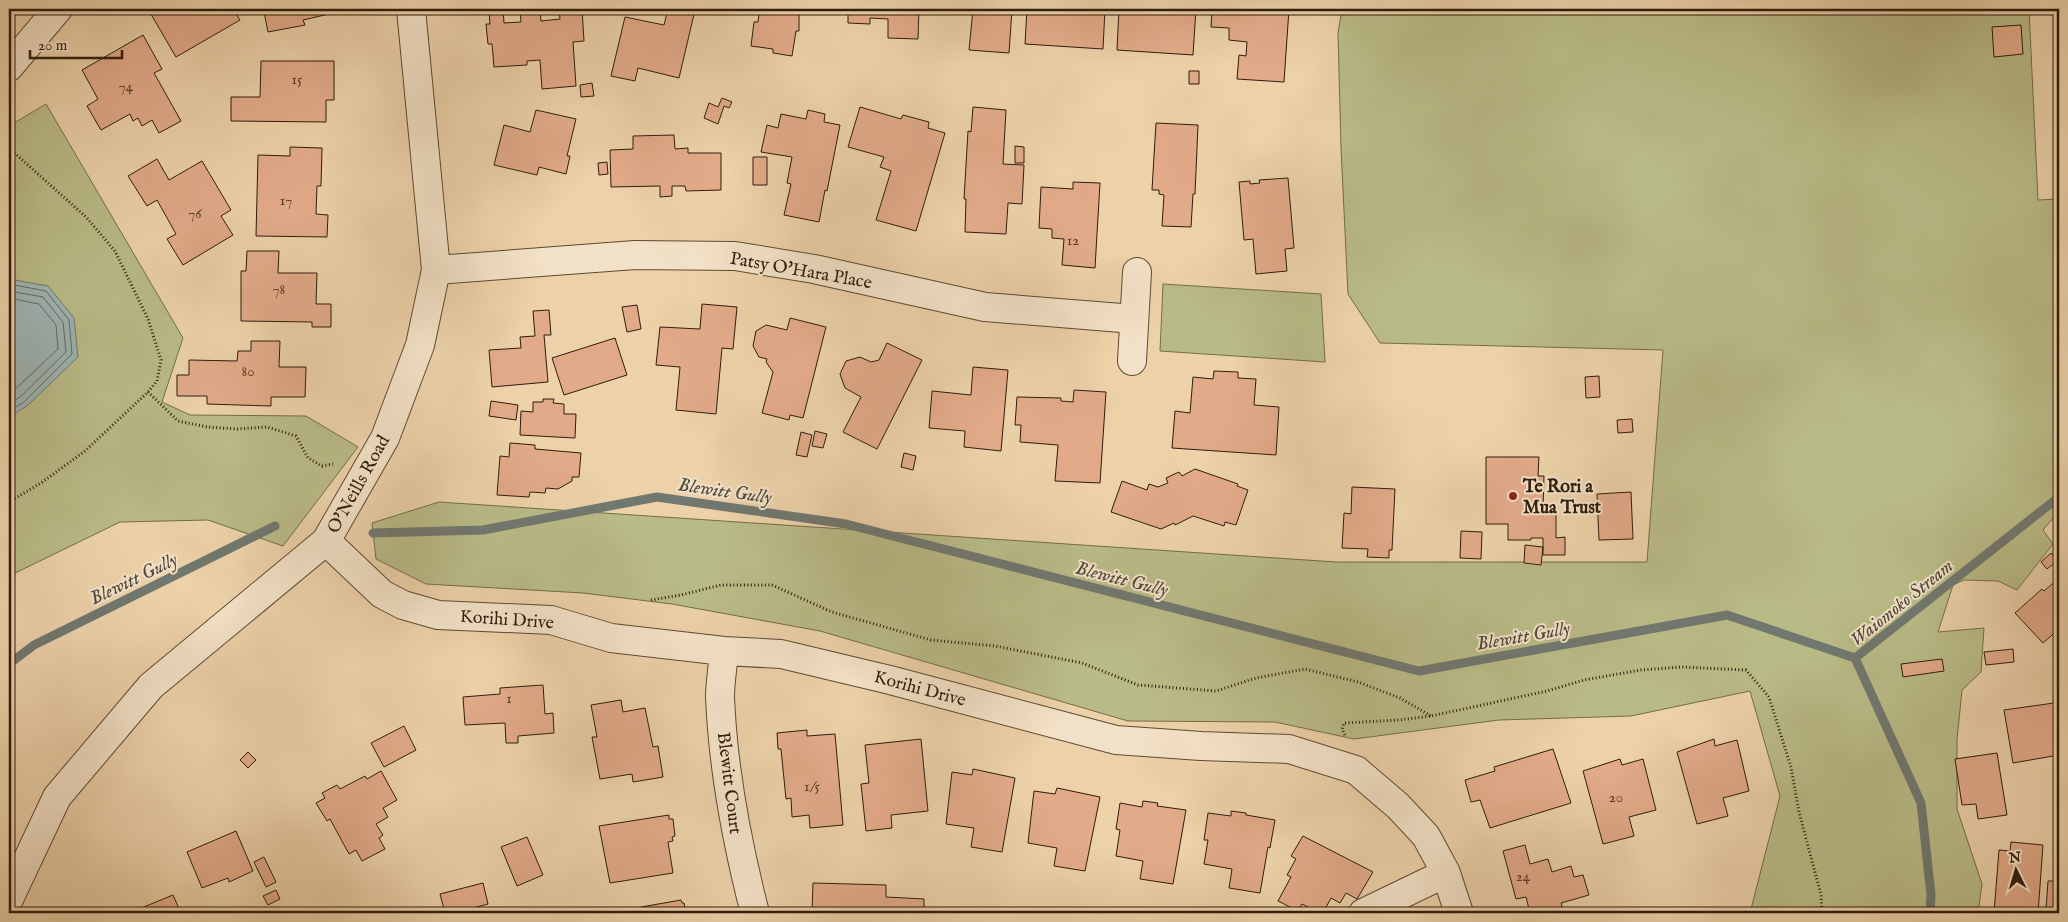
<svg xmlns="http://www.w3.org/2000/svg" width="2068" height="922" font-family="'IM FELL English',serif">
	<rect width="100%" height="100%" fill="#ecd1a9"/>
	<filter id="stains"><feTurbulence type="fractalNoise" baseFrequency=".004" numOctaves="4"/><feColorMatrix values="0 0 0 0 .2 0 0 0 0 .09 0 0 0 0 .02 0 0 0 .5 -.17"/></filter>
	<radialGradient id="worn" r=".72"><stop offset=".6" stop-color="#630" stop-opacity="0"/><stop offset="1" stop-color="#630" stop-opacity=".3"/></radialGradient>
	<!-- green -->
	<path fill="#b9bb87" stroke="#746c49" d="M1342 9H2029L2038 200 2059 199V511L2043 530 2053 544 2017 590 1998 581 1964 580 1953 585 1938 632 1984 628 1981 672 1962 690 1957 740V809L1982 884 1978 913H1750L1780 796 1750 691 1631 716 1499 720 1354 739 1275 722 1128 721 820 631 672 604 583 593 426 584 376 559 372 523 439 502 1336 562H1647L1663 350 1380 343 1348 294 1341 148 1338 33Z
		M46 104 183 338 162 402 190 415 306 416 358 447 283 546 208 520 120 522 9 576V126Z
		M1163 284 1321 294 1325 362 1160 351Z"/>
	<!-- water -->
	<path fill="#9db4b4" stroke="#717870" d="M9 279 48 286 74 318 78 357 27 406 9 417Z"/>
	<g fill="none" stroke-linecap="round" stroke-linejoin="round">
		<!-- shore -->
		<path stroke="#666860" stroke-width="1" d="M9 284 46 291 69 320 72 354 24 402 9 411
			M9 291 43 297 63 322 66 352 20 397 9 404
			M9 298 39 304 56 325 58 349 9 395"/>
		<!-- stream -->
		<path stroke="#717870" stroke-width="9" d="M373 533 483 530 657 497 846 524 1419 671 1727 615 1855 658
			M1855 658 1921 803 1931 895 1930 913
			M1855 658 2059 497
			M9 664 34 645 275 526"/>
	</g>
	<!-- building -->
	<path fill="#e2aa89" stroke="#2f1d0b" d="M148 9H233L240 20 176 57Z
		M274 9H328L329 14 303 20 305 25 268 32 264 12 275 10Z
		M540 9 541 21 560 19 559 9H582L584 41 573 42 576 86 542 89 540 60 527 61V65L494 67 492 44H488L486 24H490L489 11 503 10 504 23 521 22 520 10Z
		M668 9 695 10 679 78 638 68 635 81 611 76 625 17 664 25Z
		M765 9H799V31H796L792 56 773 53V49L751 46 754 22H758L759 13 764 14Z
		M848 9H919L918 39 888 38V19L870 18V24L848 23Z
		M973 9H1012L1009 53 969 50Z
		M1027 9H1105L1103 49 1025 44Z
		M1119 9H1196L1193 55 1117 50Z
		M1212 9H1289L1284 82 1237 79 1239 55 1246 56 1247 42 1229 40V28L1211 27Z
		M2021 25 2023 54 1994 57 1992 27Z
		M143 35 162 69 154 73 181 121 159 133 152 120 142 126 138 118 133 121 130 114 101 130 87 106 98 99 82 70Z
		M261 61H334V100H326V122L231 121V97H260Z
		M1189 71H1199V84H1189Z
		M592 83 594 96 581 97 580 85Z
		M722 98 732 102 729 108 724 106 718 124 704 118 709 103 718 107Z
		M860 107 901 119 903 115 929 122 928 128 945 133 916 231 876 220 891 171 880 167 884 157 848 147Z
		M973 107 1006 110 1003 164 1024 165 1022 204 1008 203 1006 234 965 232 966 199H964L968 131 971 132Z
		M536 110 576 119 567 156H570L566 174 539 167 537 175 494 165 504 125 530 132Z
		M808 110 825 114 824 122 840 125 827 191 825 190 819 222 784 215 791 184 787 183 792 157 761 152 767 125 778 128 781 114 806 119Z
		M1156 123 1198 125 1195 194H1193L1191 227 1162 226 1164 195 1159 194V190H1152Z
		M674 135 675 149 688 148V153H721V190L686 191 685 186H672V196L660 197V186L611 187 610 150 633 149V136Z
		M1015 146 1024 147V163H1015Z
		M2059 146V183H2056L2054 147Z
		M290 147 322 148 321 186H317L316 214 328 215 327 237 256 236 258 155 290 156Z
		M753 157H767V185H753Z
		M157 159 169 180 202 161 231 210 221 216 233 235 183 265 167 239 176 234 157 200 147 206 128 176Z
		M607 162 608 174 599 175 598 163Z
		M1288 178 1294 248 1285 249 1287 271 1256 274 1253 239 1244 240 1239 182 1250 181V184L1260 183 1259 180Z
		M1073 182 1100 183 1095 268 1062 265 1064 239 1052 238V229L1039 228 1041 187 1073 189Z
		M247 251H279L278 273H317L316 304H331V327H312V322L241 321V271H246Z
		M702 304 737 307 733 349 722 348 716 414 676 410 680 367 656 365 660 327 700 329Z
		M637 305 641 329 627 332 622 307Z
		M549 310 551 335H544L548 382 492 387 489 350 521 348 520 337 535 336 533 311Z
		M790 318 826 327 803 418 790 415 789 420 762 413 773 372 766 362 767 359 759 357 753 346 756 331 766 325 787 330Z
		M615 338 627 375 564 395 552 358Z
		M251 341H280L279 367H306L305 397H271V406L207 404V396H177V375H189V360L237 361 238 351H251Z
		M887 343 922 360 877 449 843 432 861 397 845 388 840 374 846 361 860 357 871 362 879 360Z
		M973 367 1008 370 1001 451 964 447 965 431 929 428 932 391 971 395Z
		M1214 371 1238 372V378L1256 379 1254 405 1279 407 1276 455 1172 448 1175 411 1190 413 1193 377 1213 379Z
		M1599 376 1600 397 1586 398 1585 377Z
		M1074 390 1106 392 1100 483 1055 481 1058 445 1020 442 1021 425H1015L1017 397 1061 398V401L1073 402Z
		M543 399H554L553 403 564 404V414H576L575 438 520 435 521 411 533 412V402H543Z
		M491 401 518 405 516 420 489 416Z
		M1632 419 1633 432 1618 433 1617 420Z
		M815 431 827 434 823 448 812 446Z
		M801 432 812 435 807 457 796 455Z
		M510 443 535 445V449L581 453 579 477H572V481L558 489 546 488 545 493 530 492 529 497 497 495 500 456 509 457Z
		M904 453 916 456 913 470 901 467Z
		M1486 457H1539L1538 476H1544L1543 508H1556V538L1565 537V555H1543V538H1531V540H1508V524H1486Z
		M1195 469 1238 484 1237 486 1248 490 1236 525 1225 522 1224 526 1193 516 1175 525 1174 523 1161 529 1111 512 1122 481 1147 490 1149 484 1158 487 1168 483 1166 478 1179 472 1182 476Z
		M1352 487 1395 489 1392 550H1389V558L1367 557 1368 549 1342 548 1344 513 1351 514Z
		M1631 492 1633 539 1599 540 1597 494Z
		M1461 531 1482 532 1481 559 1460 558Z
		M1525 545 1543 547 1541 565 1524 563Z
		M2051 553 2057 561 2047 569 2041 562Z
		M2059 578V629L2043 643 2015 613 2042 589 2044 591Z
		M2013 649 2014 662 1986 665 1984 652Z
		M1942 659 1944 671 1903 677 1901 664Z
		M543 685 545 714 553 713 554 733 518 736V743H506L505 723 465 725 463 697 500 694V688Z
		M621 700 623 712 645 708 653 747 658 746 663 777 633 782 632 774 600 779 592 737H597L591 705Z
		M2054 703 2056 714H2059V755L2013 763 2004 710Z
		M404 726 416 750 384 767 371 743Z
		M807 730V736L835 734 843 825 810 828 809 815 792 817 791 798 786 799 781 749H778L777 733Z
		M921 739 928 811 891 815 892 828 866 831 861 784 869 783 865 745Z
		M1714 739 1715 746 1737 740 1749 791 1723 798 1728 816 1697 824 1677 752Z
		M1553 749 1571 803 1490 828 1480 800 1471 802 1465 780 1495 771 1494 767Z
		M248 752 256 760 248 768 240 760Z
		M1997 753 2007 815 1978 819 1976 804 1962 805 1955 759Z
		M1620 759 1622 765 1643 759 1656 810 1629 817 1634 836 1603 844 1583 771Z
		M973 769 1015 778 1002 852 971 847 974 828 946 824 952 772 972 775Z
		M381 771 397 800 383 808 388 817 376 824 383 835 379 838 385 849 362 861 356 850 349 854 330 819 327 821 316 803 325 798 322 793 337 785 340 789 365 776 367 779Z
		M1057 788 1100 797 1085 871 1054 866 1057 848 1028 843 1034 791 1055 794Z
		M1143 801 1158 803 1157 806 1186 810 1173 884 1140 879 1143 861 1116 856 1120 830 1116 829 1120 803 1142 807Z
		M1231 811 1246 813V815L1275 820 1270 848 1268 847 1260 893 1229 888 1232 869 1204 864 1208 840H1204L1208 813 1231 816Z
		M669 815V819H673L675 836 672 837 673 841 668 842 673 873 610 883 599 826Z
		M236 831 253 871 229 882 228 878 202 888 187 852Z
		M1303 836 1373 872 1357 899 1346 893 1340 903 1331 898 1323 913H1319L1302 904 1298 911 1278 901 1291 877 1287 875 1296 859 1291 856Z
		M527 837 543 875 517 886 501 847Z
		M2011 842 2043 845 2038 913H1994L1999 850 2010 851Z
		M1525 845 1530 864 1548 859 1552 872 1571 866 1574 877 1583 875 1589 895 1561 903 1564 913H1530L1526 897 1516 899 1503 851Z
		M264 857 276 882 266 887 254 862Z
		M2048 881H2059V910L2046 909Z
		M483 883 488 904 455 913H445L440 894Z
		M813 883 886 885V897L924 899V913H812Z
		M276 890 280 899 268 905 263 896Z
		M173 895 181 913H129Z
		M681 900 682 903H684L686 913 613 912Z"/>
	<g fill="none" stroke-linecap="round" stroke-linejoin="round">
		<defs>
			<path id="street" d="M9 67 58 9
				M436 270 635 255 735 256 814 269 985 307 1134 319
				M1132 361 1137 272
				M326 541 382 594 403 605 438 615 551 620 611 638 724 651 781 654 890 680 1116 740 1201 746 1289 749 1356 770 1398 806 1426 836 1446 873 1459 913
				M724 651C723 666 720 682 720 697 723 770 737 843 755 913
				M9 899 57 797 151 686 326 541 385 438 420 345 436 270 411 9
				M1363 913 1446 873"/>
		</defs>
		<!-- street casing -->
		<use href="#street" stroke="#5e4a32" stroke-width="30"/>
		<!-- path -->
		<path stroke="#2f1d0b" stroke-width="3" stroke-dasharray="1 2.5" stroke-linecap="butt" d="M9 148 86 217 115 251 148 319 161 360 157 381 148 392 85 451 41 483 9 502
			M148 392 178 421 207 427 237 429 267 427 296 436 308 458 322 466 333 464
			M651 600 681 595 721 585H772L832 612 931 640 995 646 1082 663 1138 685 1216 691 1256 678 1305 669 1358 682 1400 698 1431 716
			M1345 735 1342 729 1344 723 1399 720 1431 716 1547 691 1584 680 1641 670 1681 667 1746 670 1769 697 1791 767 1799 812 1821 895 1822 913"/>
		<!-- street -->
		<use href="#street" stroke="#f3e1c7" stroke-width="28"/>
	</g>
	<!-- markers -->
	<circle fill="#8f2418" stroke="#f3e1c7" stroke-width="2" cx="1513" cy="496" r="5"/>
	<g text-anchor="middle" stroke-width="4" stroke-linejoin="round" paint-order="stroke">
		<!-- number labels -->
		<g font-size="15" fill="#5c402a">
			<text x="297" y="84">15</text>
			<text x="126" y="91">74</text>
			<text x="286" y="205">17</text>
			<text x="195" y="218">76</text>
			<text x="1073" y="245">12</text>
			<text x="279" y="294">78</text>
			<text x="248" y="376">80</text>
			<text x="509" y="703">1</text>
			<text x="812" y="791">1/5</text>
			<text x="1616" y="802">20</text>
			<text x="1523" y="881">24</text>
		</g>
		<!-- street labels -->
		<g font-size="18" fill="#2f1d0b" stroke="#f3e1c7">
			<text transform="translate(801 270) rotate(10)" y="6">Patsy O'Hara Place</text>
			<text transform="translate(358 484) rotate(-61)" y="6">O'Neills Road</text>
			<text transform="translate(507 619) rotate(4)" y="6">Korihi Drive</text>
			<text transform="translate(920 688) rotate(15)" y="6">Korihi Drive</text>
			<text transform="translate(730 783) rotate(83)" y="6">Blewitt Court</text>
		</g>
		<!-- poi labels -->
		<g font-size="18" font-weight="bold" fill="#2f1d0b" stroke="#f3e1c7" text-anchor="start">
			<text x="1523" y="492">Te Rori a<tspan x="1523" dy="21">Mua Trust</tspan></text>
		</g>
		<!-- water labels -->
		<g font-size="19" font-style="italic" fill="#504a3e" stroke="#f3e1c7">
			<text transform="translate(725 490) rotate(8)" y="7">Blewitt Gully</text>
			<text transform="translate(133 578) rotate(-26)" y="7">Blewitt Gully</text>
			<text transform="translate(1122 578) rotate(14)" y="7">Blewitt Gully</text>
			<text transform="translate(1901 602) rotate(-39)" y="7">Waiomoko Stream</text>
			<text transform="translate(1523 635) rotate(-10)" y="7">Blewitt Gully</text>
		</g>
	</g>
	<!-- margin -->
	<rect width="2068" height="922" fill="none" stroke="#ecd1a9" stroke-width="30"/>
	<rect x="10" y="10" width="2048" height="902" fill="none" stroke="#2f1d0b" stroke-width="2.5"/>
	<rect x="15" y="15" width="2038" height="892" fill="none" stroke="#2f1d0b"/>
	<!-- north arrow -->
	<g transform="translate(2016 870) rotate(355)" stroke="#f3e1c7" stroke-width="4" paint-order="stroke">
	<path d="M0-4L9 19L0 12L-9 19Z" fill="#2f1d0b"/>
	<text y="-8" font-size="14" font-weight="bold" text-anchor="middle" fill="#2f1d0b">N</text>
	</g>
	<!-- scale -->
	<path d="M30 50v8h92v-8" fill="none" stroke="#2f1d0b" stroke-width="2.5"/>
	<text x="38" y="50" font-size="15" fill="#2f1d0b" stroke="#f3e1c7" stroke-width="4" paint-order="stroke">20 m</text>
	<rect width="100%" height="100%" filter="url(#stains)"/>
	<rect width="100%" height="100%" fill="url(#worn)"/>
</svg>
